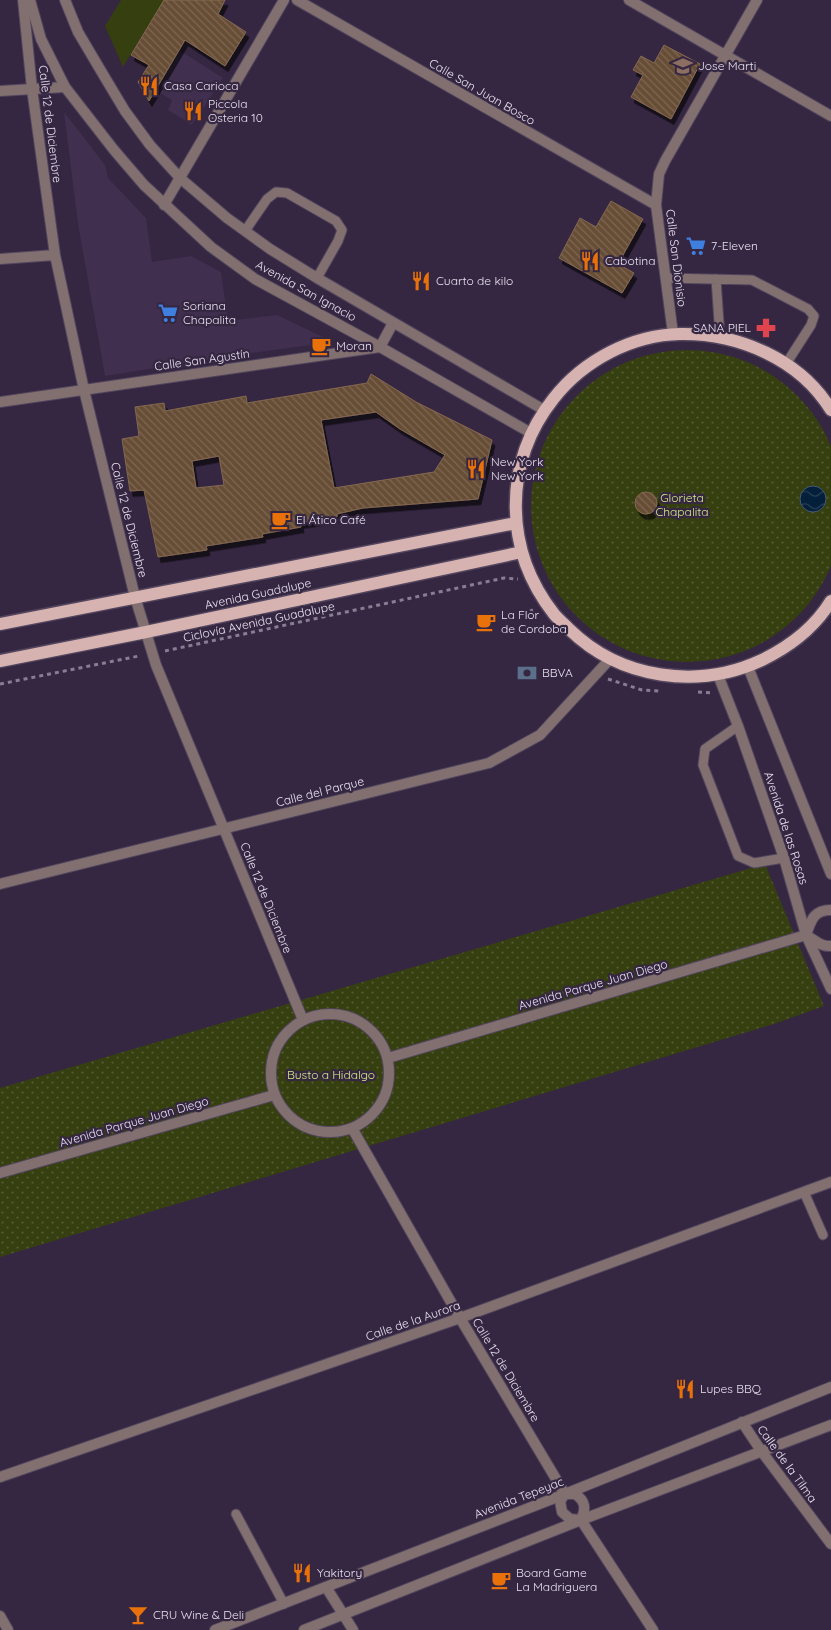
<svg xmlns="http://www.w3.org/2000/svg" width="831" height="1630" font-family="Quicksand,sans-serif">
	<defs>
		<pattern id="park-dots" width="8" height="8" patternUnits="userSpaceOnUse" patternTransform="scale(1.25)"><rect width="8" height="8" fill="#363f0f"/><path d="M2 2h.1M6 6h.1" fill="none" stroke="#535a32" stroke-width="1.8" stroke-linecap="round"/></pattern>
		<pattern id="water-waves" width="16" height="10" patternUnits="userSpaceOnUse" patternTransform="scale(1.25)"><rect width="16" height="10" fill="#031f3a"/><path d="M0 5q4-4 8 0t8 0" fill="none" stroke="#283f57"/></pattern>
		<pattern id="building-back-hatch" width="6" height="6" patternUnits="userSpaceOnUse" patternTransform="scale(1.25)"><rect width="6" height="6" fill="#674e36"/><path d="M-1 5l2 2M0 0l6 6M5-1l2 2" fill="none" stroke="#7d6754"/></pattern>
		<filter id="shadow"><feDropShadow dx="3" dy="5.5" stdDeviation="0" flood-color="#0009"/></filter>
	</defs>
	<rect width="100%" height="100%" fill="#352741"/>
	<!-- built -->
	<path fill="#402f4f" d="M179 50 223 78 192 125 168 110 172 100 155 90Z
		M64 112 105 165 108 178 146 218 152 262 191 256 221 272 228 321 277 315 333 342 231 356 105 376 78 224Z"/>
	<!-- grass -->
	<path fill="#363f0f" d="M121 0H164L123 67 105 26Z"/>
	<!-- park -->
	<path fill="url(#park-dots)" d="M531 506a156 156 0 1 1 312 0a156 156 0 1 1-312 0Z
		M765 864 824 1006 774 1024 0 1257V1088Z"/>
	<!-- water -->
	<path fill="url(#water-waves)" stroke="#485971" d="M800 499a13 13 0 1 1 26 0a13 13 0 1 1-26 0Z"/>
	<!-- building -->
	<path fill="url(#building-back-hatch)" stroke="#836850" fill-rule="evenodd" filter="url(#shadow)" d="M164 0H225L218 14 246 32 225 66 185 40 149 101 138 82 149 65 131 55Z
		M664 45 700 64 671 119 631 97 643 75 633 70 641 56 654 63Z
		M611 201 643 219 618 264 634 273 622 293 559 258 580 218 596 227Z
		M371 374 416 402 492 440 478 499 363 508 337 514V517L300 523 301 527 262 534 263 537 206 546 207 550 158 557 144 490 130 491 122 439 139 436 135 407 164 403 165 411 246 396 247 403 367 383ZM376 412 400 429 445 455 434 472 334 488 321 420ZM219 456 224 485 196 488 192 461Z
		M635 503a11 11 0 1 1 22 0a11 11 0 1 1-22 0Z"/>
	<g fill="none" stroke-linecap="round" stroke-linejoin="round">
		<defs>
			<path id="service" d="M245 231 267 199 276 192 287 193 336 221 342 230 338 241 317 278
				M666 278 752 280 808 309 814 316 811 325 786 364
				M716 279 720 337
				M738 726 705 749 703 765 738 856 754 863 784 858
				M804 1192 823 1235
				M236 1514 284 1604"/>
			<path id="minor" d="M23 0 32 89 55 255 84 390 135 597 156 665 303 1020
				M297 0 656 205
				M629 0 831 116
				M0 91 65 87
				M164 205 284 0
				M0 259 55 255
				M673 334 656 205 659 174 665 161 757 0
				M0 402 380 347 393 323
				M0 884 489 763 540 735 610 659
				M806 935C811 921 813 910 831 910
				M271 1073a59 59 0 1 1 118 0a59 59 0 1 1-118 0Z
				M388 1058 806 935C815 940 821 947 831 946
				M352 1128 460 1318 565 1494
				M0 1173 274 1095
				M742 1422 762 1452 831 1544
				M0 1477 460 1318 831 1182
				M565 1494 560 1501 562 1512 570 1519 581 1520
				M565 1494H575C586 1501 586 1509 581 1520
				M581 1520 653 1630
				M326 1587 353 1630
				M0 1616 8 1630"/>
			<path id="tertiary" d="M30 0 41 39 65 87 114 150 144 185 211 247 255 279 380 347 531 433
				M65 0 78 32 104 76 125 111 150 145 180 178 227 218 270 249 317 278 544 410
				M748 667 831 874
				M718 675 738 726 784 858 806 935 831 989
				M215 1630 565 1494 831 1387
				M304 1630 581 1520 831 1425"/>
			<path id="primary" d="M831 410C800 359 738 333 680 334 632 335 584 360 554 398 503 462 503 549 554 614 558 619 564 624 569 629 620 679 698 690 762 660 789 647 815 627 831 601
				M0 624 516 523
				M0 661 146 632 522 552"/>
		</defs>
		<!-- service casing -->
		<use href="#service" stroke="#52455d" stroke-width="11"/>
		<!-- minor casing -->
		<use href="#minor" stroke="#52455d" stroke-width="12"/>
		<!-- tertiary casing -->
		<use href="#tertiary" stroke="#52455d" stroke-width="12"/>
		<!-- primary casing -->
		<use href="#primary" stroke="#52455d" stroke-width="15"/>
		<!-- path -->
		<path stroke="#897d93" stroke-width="3" stroke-dasharray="4 4" stroke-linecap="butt" d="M531 609 533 615 538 620
			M165 651 504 578 518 579
			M608 679 642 690 660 691
			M0 684 139 656
			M698 692 712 693"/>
		<!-- service -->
		<use href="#service" stroke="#827070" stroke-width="9"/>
		<!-- minor -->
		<use href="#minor" stroke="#827070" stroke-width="10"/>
		<!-- tertiary -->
		<use href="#tertiary" stroke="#827070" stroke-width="10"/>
		<!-- primary -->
		<use href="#primary" stroke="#d6b2b1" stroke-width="12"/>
	</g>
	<!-- icons -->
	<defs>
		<symbol id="school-bare" viewBox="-9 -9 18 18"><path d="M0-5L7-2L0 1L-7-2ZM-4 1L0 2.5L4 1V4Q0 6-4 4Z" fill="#8d6e63" stroke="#352741" stroke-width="2.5" paint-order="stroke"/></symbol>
		<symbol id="restaurant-bare" viewBox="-9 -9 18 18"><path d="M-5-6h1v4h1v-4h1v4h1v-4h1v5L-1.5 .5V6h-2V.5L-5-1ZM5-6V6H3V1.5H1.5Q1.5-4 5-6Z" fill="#e8710a" stroke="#352741" stroke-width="2.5" paint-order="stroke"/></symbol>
		<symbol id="supermarket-bare" viewBox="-9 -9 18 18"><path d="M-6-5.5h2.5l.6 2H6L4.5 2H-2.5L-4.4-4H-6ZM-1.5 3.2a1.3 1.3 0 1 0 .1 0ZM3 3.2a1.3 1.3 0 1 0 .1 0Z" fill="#3f7fe0" stroke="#352741" stroke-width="2.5" paint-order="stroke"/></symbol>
		<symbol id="pharmacy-bare" viewBox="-9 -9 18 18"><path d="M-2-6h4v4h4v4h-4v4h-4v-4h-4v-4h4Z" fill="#e0444e" stroke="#352741" stroke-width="2.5" paint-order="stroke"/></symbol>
		<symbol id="cafe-bare" viewBox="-9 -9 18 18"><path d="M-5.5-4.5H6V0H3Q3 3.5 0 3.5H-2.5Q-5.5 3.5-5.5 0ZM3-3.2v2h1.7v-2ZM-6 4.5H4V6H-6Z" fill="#e8710a" stroke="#352741" stroke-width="2.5" paint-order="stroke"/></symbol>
		<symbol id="bank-bare" viewBox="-9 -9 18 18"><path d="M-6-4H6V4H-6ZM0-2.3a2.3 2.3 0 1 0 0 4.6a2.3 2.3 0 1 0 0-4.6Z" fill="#5c6f8a" stroke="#352741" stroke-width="2.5" paint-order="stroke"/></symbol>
		<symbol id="bar-bare" viewBox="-9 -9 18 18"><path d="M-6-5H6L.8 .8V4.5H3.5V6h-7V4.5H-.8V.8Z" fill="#e8710a" stroke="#352741" stroke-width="2.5" paint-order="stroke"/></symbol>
	</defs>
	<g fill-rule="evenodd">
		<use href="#school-bare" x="669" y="52" width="28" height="28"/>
		<use href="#restaurant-bare" x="135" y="72" width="28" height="28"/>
		<use href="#restaurant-bare" x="179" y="97" width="28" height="28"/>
		<use href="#supermarket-bare" x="682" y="232" width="28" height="28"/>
		<use href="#restaurant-bare" x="576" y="247" width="28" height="28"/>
		<use href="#restaurant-bare" x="407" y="267" width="28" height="28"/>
		<use href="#supermarket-bare" x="154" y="299" width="28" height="28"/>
		<use href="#pharmacy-bare" x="752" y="314" width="28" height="28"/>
		<use href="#cafe-bare" x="307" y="332" width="28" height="28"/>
		<use href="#restaurant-bare" x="462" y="455" width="28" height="28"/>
		<use href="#cafe-bare" x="267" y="506" width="28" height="28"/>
		<use href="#cafe-bare" x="472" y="608" width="28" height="28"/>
		<use href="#bank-bare" x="513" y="659" width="28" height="28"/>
		<use href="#restaurant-bare" x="671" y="1375" width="28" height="28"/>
		<use href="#restaurant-bare" x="288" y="1559" width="28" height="28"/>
		<use href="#cafe-bare" x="487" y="1566" width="28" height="28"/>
		<use href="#bar-bare" x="124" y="1601" width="28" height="28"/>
	</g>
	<g text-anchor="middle" stroke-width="4.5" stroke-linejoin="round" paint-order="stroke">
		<!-- poi labels -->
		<g font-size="12" fill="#eae1f2" stroke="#352741" text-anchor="start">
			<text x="698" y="70">Jose Marti</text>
			<text x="164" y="90">Casa Carioca</text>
			<text x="208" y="108">Piccola<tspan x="208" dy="14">Osteria 10</tspan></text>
			<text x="711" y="250">7-Eleven</text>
			<text x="605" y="265">Cabotina</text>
			<text x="436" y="285">Cuarto de kilo</text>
			<text x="183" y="310">Soriana<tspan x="183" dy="14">Chapalita</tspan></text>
			<text x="751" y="332" text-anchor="end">SANA PIEL</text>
			<text x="336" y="350">Moran</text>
			<text x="491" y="466">New York<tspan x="491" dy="14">New York</tspan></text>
			<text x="296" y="524">El Ático Café</text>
			<text x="501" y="619">La Flor<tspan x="501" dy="14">de Cordoba</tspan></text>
			<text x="542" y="677">BBVA</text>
			<text x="700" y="1393">Lupes BBQ</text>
			<text x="317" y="1577">Yakitory</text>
			<text x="516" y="1577">Board Game<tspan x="516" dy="14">La Madriguera</tspan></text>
			<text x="153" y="1619">CRU Wine &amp; Deli</text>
		</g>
		<!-- street labels -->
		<g font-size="12" fill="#eae1f2" stroke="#352741">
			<text transform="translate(482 92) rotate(30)" y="4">Calle San Juan Bosco</text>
			<text transform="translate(50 124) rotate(83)" y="4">Calle 12 de Diciembre</text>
			<text transform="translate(676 258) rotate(83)" y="4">Calle San Dionisio</text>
			<text transform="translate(306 291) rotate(29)" y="4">Avenida San Ignacio</text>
			<text transform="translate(202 360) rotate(-8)" y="4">Calle San Agustín</text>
			<text transform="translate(129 520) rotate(76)" y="4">Calle 12 de Diciembre</text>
			<text transform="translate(258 594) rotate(-12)" y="4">Avenida Guadalupe</text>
			<text transform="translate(259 622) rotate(-12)" y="4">Ciclovía Avenida Guadalupe</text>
			<text transform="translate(320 792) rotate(-14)" y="4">Calle del Parque</text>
			<text transform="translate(786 828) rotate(72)" y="4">Avenida de las Rosas</text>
			<text transform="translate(266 898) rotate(68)" y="4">Calle 12 de Diciembre</text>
			<text transform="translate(593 985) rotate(-16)" y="4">Avenida Parque Juan Diego</text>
			<text transform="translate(134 1122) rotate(-16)" y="4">Avenida Parque Juan Diego</text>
			<text transform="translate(413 1321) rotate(-19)" y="4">Calle de la Aurora</text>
			<text transform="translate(506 1370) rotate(59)" y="4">Calle 12 de Diciembre</text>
			<text transform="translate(787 1464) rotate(54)" y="4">Calle de la Tilma</text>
			<text transform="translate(519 1498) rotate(-21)" y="4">Avenida Tepeyac</text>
		</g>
		<!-- park labels -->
		<g font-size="12" fill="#d4ec84" stroke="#352741">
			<text x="682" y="502">Glorieta<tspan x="682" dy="14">Chapalita</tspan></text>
			<text x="331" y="1079">Busto a Hidalgo</text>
		</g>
	</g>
</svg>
